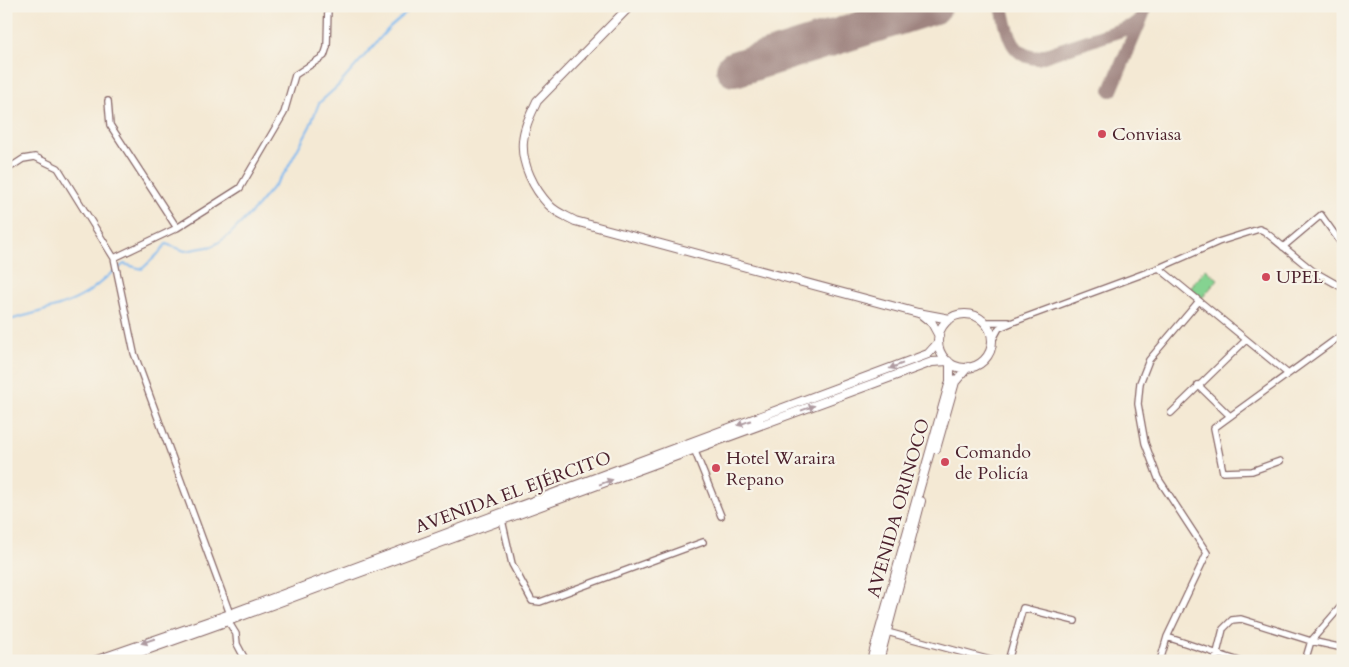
<svg xmlns="http://www.w3.org/2000/svg" width="1349" height="667" font-family="Cardo,serif">
	<rect width="100%" height="100%" fill="#f7f3e8"/>
	<filter id="ink" filterUnits="userSpaceOnUse"><feTurbulence type="fractalNoise" baseFrequency=".02" numOctaves="2"/><feDisplacementMap in="SourceGraphic" scale="10" xChannelSelector="R" yChannelSelector="G"/><feConvolveMatrix kernelMatrix="1 2 1 2 8 2 1 2 1" color-interpolation-filters="sRGB"/></filter>
	<filter id="wash" filterUnits="userSpaceOnUse"><feTurbulence type="fractalNoise" baseFrequency=".0096" numOctaves="4" result="noise"/><feDisplacementMap in="SourceGraphic" scale="20" xChannelSelector="R" yChannelSelector="G"/><feGaussianBlur stdDeviation="1.12" result="paint"/><feColorMatrix in="noise" values="0 0 0 0 0 0 0 0 0 0 0 0 0 0 0 0 0 1.4 0 .05"/><feComposite in="paint" operator="in"/></filter>
	<g filter="url(#wash)">
		<rect width="100%" height="100%" fill="#f4e9d4"/>
		<!-- green -->
		<path fill="#85d391" stroke="#68795e" d="M1205 269 1218 279 1202 298 1190 288Z"/>
		<g fill="none" stroke-linecap="round" stroke-linejoin="round">
			<!-- stream -->
			<path stroke="#7fb9f0" stroke-width="2" d="M118 269 124 264 142 269 158 254 166 244 185 251 213 246 228 236 254 210 286 171 310 126 319 103 338 86 389 28 412 8 417 6
				M6 321C32 313 64 308 87 293 96 287 105 278 114 271"/>
			<!-- taxiway -->
			<path stroke="#9f8480" stroke-width="14" d="M1002 6C1007 29 1009 56 1037 58L1133 26 1140 21 1146 6
				M1111 90 1140 21"/>
			<!-- runway -->
			<path stroke="#9f8480" stroke-width="36" d="M734 69 934 6"/>
		</g>
	</g>
	<g filter="url(#ink)">
		<g fill="none" stroke-linecap="round" stroke-linejoin="round">
			<defs>
				<path id="street" d="M108 101 110 125 177 228
					M6 170 23 159 35 157 58 168 114 258 134 353 230 614
					M1283 247 1321 215 1343 246
					M114 258 177 228 240 188 284 113 295 75 324 56 327 47 328 6
					M1159 268 1287 373
					M984 322H1008
					M992 341 999 328 1013 322 1159 268 1218 242 1259 229 1264 231 1313 271 1343 288
					M1198 385 1230 416
					M1171 413 1246 340
					M694 449 721 516
					M1280 461 1252 471 1223 472 1214 428 1343 334
					M502 520 512 564 532 601 540 602 703 542
					M228 621 236 634 237 644 246 661
					M887 632 994 661
					M1167 637 1239 661
					M1008 661 1023 608 1075 621
					M1160 661 1167 637 1207 553 1158 478 1145 443 1138 404 1140 383 1149 360 1199 301
					M1215 661 1223 629 1232 620 1241 619 1311 641 1343 648
					M1305 661 1311 641 1343 604"/>
				<path id="secondary" d="M630 6 537 101C531 114 524 127 523 141 521 164 534 189 549 205 555 212 566 216 575 221L918 313 950 319
					M938 341a27 27 0 1 1 54 0a27 27 0 1 1-54 0Z
					M922 315 932 323 939 336
					M936 449 955 382 968 367
					M94 661 230 614 920 357 928 354 938 343
					M116 661 228 621 932 362 948 361
					M871 661 950 381V363
					M879 661 921 501"/>
			</defs>
			<!-- street casing -->
			<use href="#street" stroke="#866666" stroke-width="8"/>
			<!-- secondary casing -->
			<use href="#secondary" stroke="#866666" stroke-width="10"/>
			<!-- street -->
			<use href="#street" stroke="#fff" stroke-width="5.5"/>
			<!-- secondary -->
			<use href="#secondary" stroke="#fff" stroke-width="8"/>
		</g>
		<!-- one-way arrows -->
		<defs><path id="oneway-solid" d="M-6-.8H1V-3.2L6.5 0L1 3.2V.8H-6Z" transform="scale(1.25)"/></defs>
		<g fill="#ae9aa0">
			<use href="#oneway-solid" transform="translate(896 366) rotate(159)"/>
			<use href="#oneway-solid" transform="translate(808 408) rotate(-20)"/>
			<use href="#oneway-solid" transform="translate(744 423) rotate(160)"/>
			<use href="#oneway-solid" transform="translate(606 482) rotate(-20)"/>
			<use href="#oneway-solid" transform="translate(148 641) rotate(161)"/>
		</g>
	</g>
	<!-- markers -->
	<g fill="#d1495b" stroke="#f7f3e8" stroke-width="2">
		<circle cx="1102" cy="134" r="5"/>
		<circle cx="1266" cy="277" r="5"/>
		<circle cx="945" cy="462" r="5"/>
		<circle cx="716" cy="468" r="5"/>
	</g>
	<g text-anchor="middle" stroke-width="4.5" stroke-linejoin="round" paint-order="stroke">
		<!-- poi labels -->
		<g font-size="18" fill="#4a1f2b" stroke="#f7f3e8" text-anchor="start">
			<text x="1112" y="140">Conviasa</text>
			<text x="1276" y="283">UPEL</text>
			<text x="955" y="458">Comando<tspan x="955" dy="21">de Policía</tspan></text>
			<text x="726" y="464">Hotel Waraira<tspan x="726" dy="21">Repano</tspan></text>
		</g>
		<!-- street labels -->
		<g font-size="18" fill="#4a1f2b" stroke="#f7f3e8">
			<text transform="translate(513 492) rotate(-20)" y="6">AVENIDA EL EJÉRCITO</text>
			<text transform="translate(898 508) rotate(-74)" y="6">AVENIDA ORINOCO</text>
		</g>
	</g>
	<!-- margin -->
	<rect width="1349" height="667" fill="none" stroke="#f7f3e8" stroke-width="25"/>
</svg>
